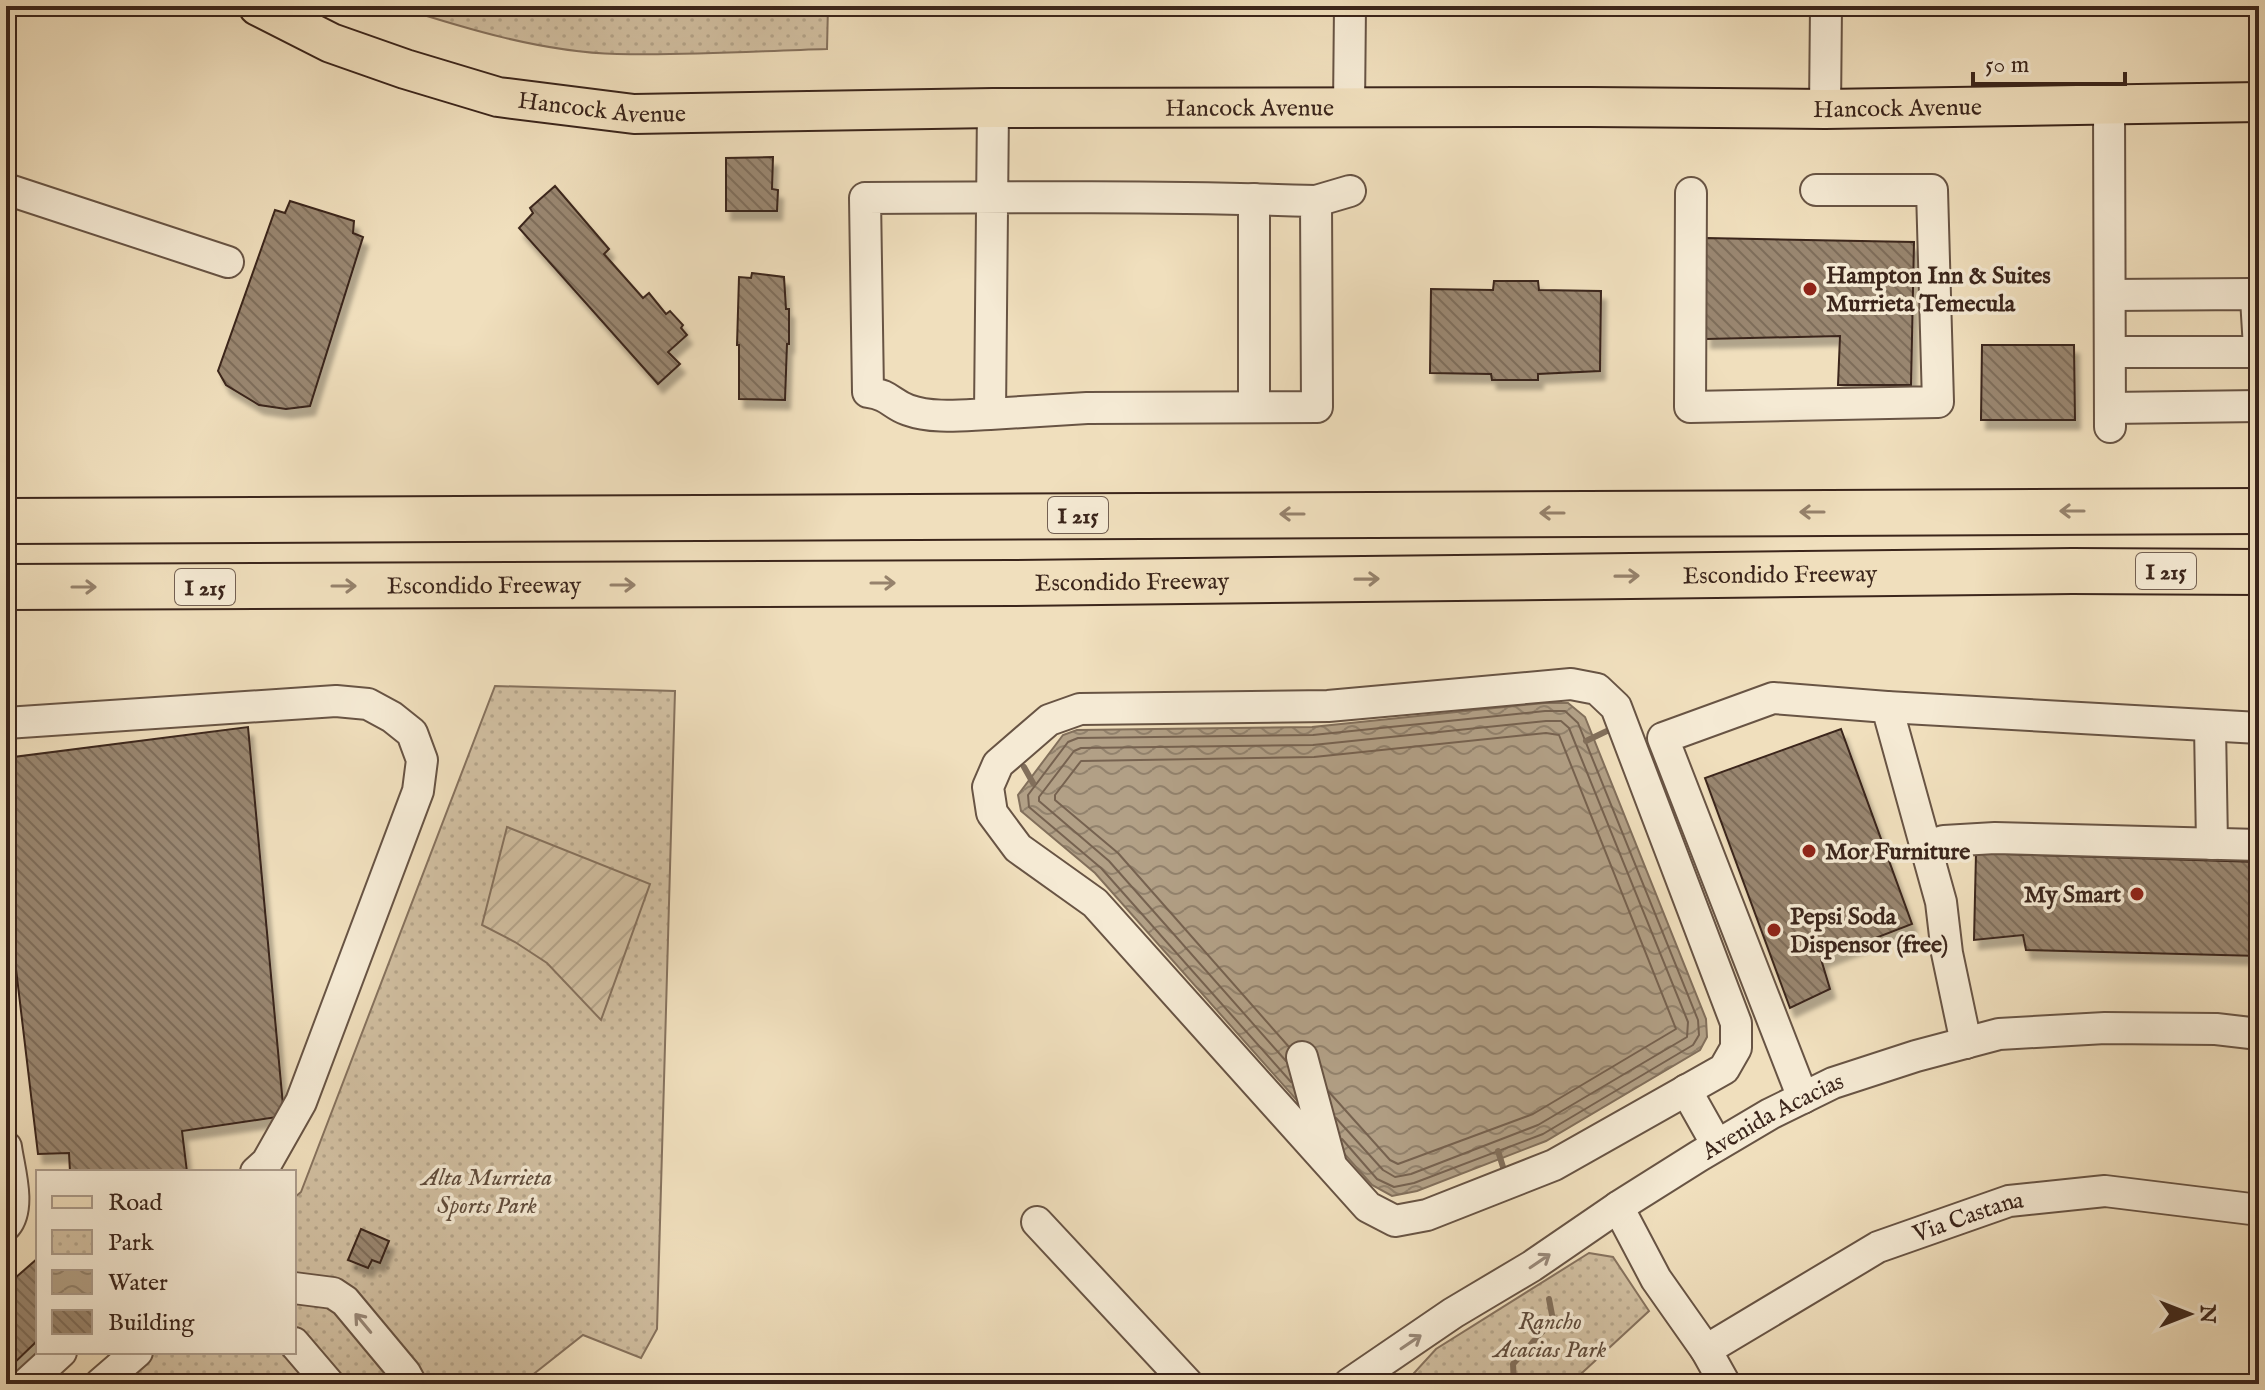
<svg xmlns="http://www.w3.org/2000/svg" width="2265" height="1390" font-family="'IM FELL English',serif">
	<defs>
		<pattern id="park-dots" width="8" height="8" patternUnits="userSpaceOnUse" patternTransform="scale(2)"><rect width="8" height="8" fill="#d1bfa1"/><path d="M2 2h.1M6 6h.1" fill="none" stroke="#b4a48a" stroke-width="1.8" stroke-linecap="round"/></pattern>
		<pattern id="garden-furrows" width="10" height="10" patternUnits="userSpaceOnUse" patternTransform="scale(2)"><rect width="10" height="10" fill="#d1bfa1"/><path d="M-1 1l2-2M0 10L10 0M9 11l2-2" fill="none" stroke="#b4a48a"/></pattern>
		<pattern id="water-waves" width="16" height="10" patternUnits="userSpaceOnUse" patternTransform="scale(2)"><rect width="16" height="10" fill="#b2a086"/><path d="M0 5q4-4 8 0t8 0" fill="none" stroke="#92826d"/></pattern>
		<pattern id="building-back-hatch" width="6" height="6" patternUnits="userSpaceOnUse" patternTransform="scale(2)"><rect width="6" height="6" fill="#99866f"/><path d="M-1 5l2 2M0 0l6 6M5-1l2 2" fill="none" stroke="#7e6d5a"/></pattern>
		<filter id="shadow"><feDropShadow dx="5" dy="9" stdDeviation="2" flood-color="#0004"/></filter>
	</defs>
	<rect width="100%" height="100%" fill="#f0dfbd"/>
	<filter id="stains"><feTurbulence type="fractalNoise" baseFrequency=".0025" numOctaves="4"/><feColorMatrix values="0 0 0 0 .2 0 0 0 0 .09 0 0 0 0 .02 0 0 0 .5 -.17"/></filter>
	<radialGradient id="worn" r=".72"><stop offset=".6" stop-color="#630" stop-opacity="0"/><stop offset="1" stop-color="#630" stop-opacity=".3"/></radialGradient>
	<!-- park -->
	<path fill="url(#park-dots)" stroke="#86725e" stroke-width="2" d="M395 6H828L827 49C757 51 687 56 617 54 542 52 467 29 395 6Z
		M495 686 675 691 657 1329 641 1358 583 1335 521 1384H87L122 1352H294V1198L301 1192Z
		M1589 1253 1613 1257 1649 1311 1570 1384H1404L1436 1349Z"/>
	<!-- garden -->
	<path fill="url(#garden-furrows)" stroke="#86725e" stroke-width="2" d="M507 827 650 884 601 1020 547 963 515 942 482 925Z"/>
	<!-- water -->
	<path fill="url(#water-waves)" stroke="#826f5b" stroke-width="2" d="M1544 703H1568L1585 717 1706 1019 1707 1037 1700 1050 1546 1141 1417 1191 1392 1196 1372 1185 1095 873 1021 811 1018 795 1063 735 1077 730 1312 727Z"/>
	<g fill="none" stroke-linecap="round" stroke-linejoin="round">
		<!-- shore -->
		<path stroke="#766250" stroke-width="2" d="M1289 1047 1118 853 1055 800V795L1081 761 1314 757 1546 733 1559 735 1676 1029 1533 1114 1398 1164 1390 1160 1329 1092
			M1286 1061 1109 861 1039 801V797L1074 751 1081 748 1313 745 1546 721H1561L1569 728 1688 1022 1687 1037 1538 1125 1411 1174 1395 1177 1383 1170 1336 1118
			M1291 1082 1101 868 1029 807 1028 795 1068 742 1078 738 1313 735 1545 711H1565L1578 723 1698 1020 1699 1035 1693 1045 1543 1134 1414 1183 1394 1187 1377 1179 1342 1139"/>
		<!-- stream -->
		<path stroke="#826f5b" stroke-width="6" d="M1586 741 1609 730
			M1024 767 1033 783
			M1498 1151 1503 1167
			M1514 1384 1513 1364 1553 1320 1549 1299"/>
	</g>
	<!-- building -->
	<path fill="url(#building-back-hatch)" stroke="#3b251b" stroke-width="2" filter="url(#shadow)" d="M773 157 772 189 778 190 777 211H726V158Z
		M555 186 609 249 604 254 643 298 649 293 666 314 670 311 683 325 681 328 687 335 668 352 680 364 658 384 519 228 533 213 530 208Z
		M290 201 354 221 353 233 363 237 310 406 286 409 259 405 226 385 218 371 275 210 285 213Z
		M1706 238 1914 242 1911 385H1838L1840 336 1706 339Z
		M752 273 784 277 786 309H789V344H787L785 400 739 399V345H737L739 277 751 278Z
		M1494 281H1538L1539 290 1601 291 1600 371 1538 374V380H1492L1491 374 1430 373 1431 289 1493 290Z
		M1982 345H2074L2075 420H1981Z
		M248 727 284 1116 182 1131 187 1172H70L69 1153 38 1154 6 885V758Z
		M1841 729 1912 924 1821 959 1830 989 1790 1008 1705 778Z
		M1976 853 2259 862V956L2026 950 2023 935 1974 940Z
		M361 1229 389 1241 380 1263 372 1260 368 1268 348 1260Z
		M38 1258V1340L6 1371V1286Z"/>
	<g fill="none" stroke-linecap="round" stroke-linejoin="round">
		<defs>
			<g id="minor">
				<path d="M2109 104 2110 427"/>
				<path d="M1349 107 1350 6"/>
				<path d="M1825 109 1826 6"/>
				<path d="M6 189 228 262"/>
				<path d="M1691 193 1690 407 1938 402 1932 190H1816"/>
				<path d="M1254 199V407"/>
				<path d="M1316 201 1350 191"/>
				<path d="M2110 295 2251 294 2256 298 2259 348"/>
				<path d="M2110 352H2259"/>
				<path d="M2110 408 2259 406"/>
				<path d="M990 414C963 415 933 419 908 410 891 404 890 395 868 392L865 198C1016 197 1166 196 1316 201L1317 407 1087 408 990 414 993 108"/>
				<path d="M1571 684 1597 689 1616 707 1736 1023V1048L1724 1069 1554 1165 1427 1215 1395 1221 1368 1207 1095 903 1018 848 992 813 988 787 998 764 1049 720 1080 709 1328 706Z"/>
				<path d="M1887 707 2259 728"/>
				<path d="M6 723 336 701 368 704 392 717 412 733 422 760 418 791 301 1102 267 1162 256 1172"/>
				<path d="M2210 726 2212 844"/>
				<path d="M1926 846 1944 841 1995 838 2259 845"/>
				<path d="M1302 1057 1330 1161"/>
				<path d="M1686 1090 1717 1145"/>
				<path d="M1803 1098 1663 738 1773 698 1887 707 1941 902 1947 953 1966 1043"/>
				<path d="M6 1147C9 1169 21 1207 6 1225"/>
				<path d="M1618 1207 1656 1279 1706 1350 1725 1384"/>
				<path d="M1037 1222 1188 1384"/>
				<path d="M294 1288 333 1293 345 1301 405 1373 411 1384"/>
				<path d="M294 1343 329 1384"/>
				<path id="s1" d="M1706 1350 1878 1247 2009 1201 2105 1191 2259 1210"/>
				<path d="M26 1384 61 1352"/>
				<path d="M100 1384 137 1352"/>
				<path id="s2" d="M1349 1384 1453 1313 1532 1266 1618 1207 1699 1156 1770 1114 1833 1083 1916 1056 1999 1034 2105 1028 2216 1029 2259 1034"/>
			</g>
			<g id="major">
				<path id="s3" d="M258 6 331 43 405 69 498 97 634 114 993 108 1590 107 1825 109 2259 102"/>
			</g>
			<g id="highway">
				<path d="M6 521 2259 511"/>
				<path id="s4" d="M6 587 1010 583 2072 571 2259 572"/>
			</g>
		</defs>
		<!-- minor casing -->
		<use href="#minor" stroke="#685444" stroke-width="34"/>
		<!-- major casing -->
		<use href="#major" stroke="#3b251b" stroke-width="42"/>
		<!-- highway casing -->
		<use href="#highway" stroke="#3b251b" stroke-width="48"/>
		<!-- minor -->
		<use href="#minor" stroke="#f5ead4" stroke-width="30"/>
		<!-- major -->
		<use href="#major" stroke="#f0dfbd" stroke-width="38"/>
		<!-- highway -->
		<use href="#highway" stroke="#f0dfbd" stroke-width="44"/>
	</g>
	<!-- one-way arrows -->
	<defs><path id="oneway-shaft" d="M-6 0H5M1.5-3L5.5 0L1.5 3" fill="none" stroke-width="1.6" stroke-linecap="round" stroke-linejoin="round" transform="scale(2)"/></defs>
	<g stroke="#96826c">
		<use href="#oneway-shaft" transform="translate(2072 511) rotate(180)"/>
		<use href="#oneway-shaft" transform="translate(1812 512) rotate(180)"/>
		<use href="#oneway-shaft" transform="translate(1552 513) rotate(180)"/>
		<use href="#oneway-shaft" transform="translate(1292 514) rotate(180)"/>
		<use href="#oneway-shaft" transform="translate(1627 576) rotate(-1)"/>
		<use href="#oneway-shaft" transform="translate(1367 579) rotate(-1)"/>
		<use href="#oneway-shaft" transform="translate(883 583)"/>
		<use href="#oneway-shaft" transform="translate(623 585)"/>
		<use href="#oneway-shaft" transform="translate(344 586)"/>
		<use href="#oneway-shaft" transform="translate(84 587)"/>
	</g>
	<g stroke="#988878">
		<use href="#oneway-shaft" transform="translate(1540 1261) rotate(-34)"/>
		<use href="#oneway-shaft" transform="translate(363 1323) rotate(-130)"/>
		<use href="#oneway-shaft" transform="translate(1411 1342) rotate(-34)"/>
	</g>
	<!-- markers -->
	<g fill="#8f2418" stroke="#f5ead4" stroke-width="3">
		<circle cx="1810" cy="289" r="8"/>
		<circle cx="1809" cy="851" r="8"/>
		<circle cx="2137" cy="894" r="8"/>
		<circle cx="1774" cy="930" r="8"/>
	</g>
	<g text-anchor="middle" stroke-width="7" stroke-linejoin="round" paint-order="stroke">
		<!-- shield labels -->
		<g fill="#f5ead4" stroke="#736052" stroke-width="2">
			<rect x="1048" y="497" width="60" height="36" rx="6"/>
			<rect x="2136" y="553" width="60" height="36" rx="6"/>
			<rect x="175" y="569" width="60" height="36" rx="6"/>
		</g>
		<g font-size="22" font-weight="bold" fill="#3b251b">
			<text x="1078" y="523">I 215</text>
			<text x="2166" y="579">I 215</text>
			<text x="205" y="595">I 215</text>
		</g>
		<!-- street labels -->
		<g font-size="24" fill="#3b251b" stroke="#f5ead4">
			<text dy="8" stroke="none"><textPath href="#s3" startOffset="362">Hancock Avenue</textPath></text>
			<text dy="8" stroke="none"><textPath href="#s3" startOffset="1010">Hancock Avenue</textPath></text>
			<text dy="8" stroke="none"><textPath href="#s3" startOffset="1658">Hancock Avenue</textPath></text>
			<text dy="8" stroke="none"><textPath href="#s4" startOffset="1774">Escondido Freeway</textPath></text>
			<text dy="8" stroke="none"><textPath href="#s4" startOffset="1126">Escondido Freeway</textPath></text>
			<text dy="8" stroke="none"><textPath href="#s4" startOffset="478">Escondido Freeway</textPath></text>
			<text dy="8" stroke="none"><textPath href="#s2" startOffset="502">Avenida Acacias</textPath></text>
			<text dy="8" stroke="none"><textPath href="#s1" startOffset="296">Via Castana</textPath></text>
		</g>
		<!-- poi labels -->
		<g font-size="24" font-weight="bold" fill="#3b251b" stroke="#f5ead4" text-anchor="start">
			<text x="1826" y="283">Hampton Inn &amp; Suites<tspan x="1826" dy="28">Murrieta Temecula</tspan></text>
			<text x="1825" y="859">Mor Furniture</text>
			<text x="2121" y="902" text-anchor="end">My Smart</text>
			<text x="1790" y="924">Pepsi Soda<tspan x="1790" dy="28">Dispensor (free)</tspan></text>
		</g>
		<!-- park labels -->
		<g font-size="24" font-style="italic" fill="#604c3c" stroke="#f5ead4">
			<text x="487" y="1185">Alta Murrieta<tspan x="487" dy="28">Sports Park</tspan></text>
			<text x="1550" y="1329">Rancho<tspan x="1550" dy="28">Acacias Park</tspan></text>
		</g>
	</g>
	<!-- margin -->
	<rect width="2265" height="1390" fill="none" stroke="#f0dfbd" stroke-width="32"/>
	<rect x="8" y="8" width="2249" height="1374" fill="none" stroke="#3b251b" stroke-width="4"/>
	<rect x="16" y="16" width="2233" height="1358" fill="none" stroke="#3b251b" stroke-width="2"/>
	<!-- legend -->
	<rect x="36" y="1170" width="260" height="184" fill="#f5ead4" stroke="#ab9b8a" stroke-width="2"/>
	<rect x="52" y="1196" width="40" height="12" fill="#f0dfbd" stroke="#ab9b8a" stroke-width="2"/>
	<text x="108" y="1210" font-size="24" fill="#3b251b">Road</text>
	<rect x="52" y="1230" width="40" height="24" fill="url(#park-dots)" stroke="#ab9b8a" stroke-width="2"/>
	<text x="108" y="1250" font-size="24" fill="#3b251b">Park</text>
	<rect x="52" y="1270" width="40" height="24" fill="url(#water-waves)" stroke="#ab9b8a" stroke-width="2"/>
	<text x="108" y="1290" font-size="24" fill="#3b251b">Water</text>
	<rect x="52" y="1310" width="40" height="24" fill="url(#building-back-hatch)" stroke="#ab9b8a" stroke-width="2"/>
	<text x="108" y="1330" font-size="24" fill="#3b251b">Building</text>
	<!-- north arrow -->
	<g transform="translate(2189 1314) rotate(90)" stroke="#f5ead4" stroke-width="6" paint-order="stroke">
	<path d="M0-6L14 30L0 20L-14 30Z" fill="#3b251b"/>
	<text y="-12" font-size="22" font-weight="bold" text-anchor="middle" fill="#3b251b">N</text>
	</g>
	<!-- scale -->
	<path d="M1973 72v12h152v-12" fill="none" stroke="#3b251b" stroke-width="4"/>
	<text x="1985" y="72" font-size="24" fill="#3b251b" stroke="#f5ead4" stroke-width="6" paint-order="stroke">50 m</text>
	<rect width="100%" height="100%" filter="url(#stains)"/>
	<rect width="100%" height="100%" fill="url(#worn)"/>
</svg>
